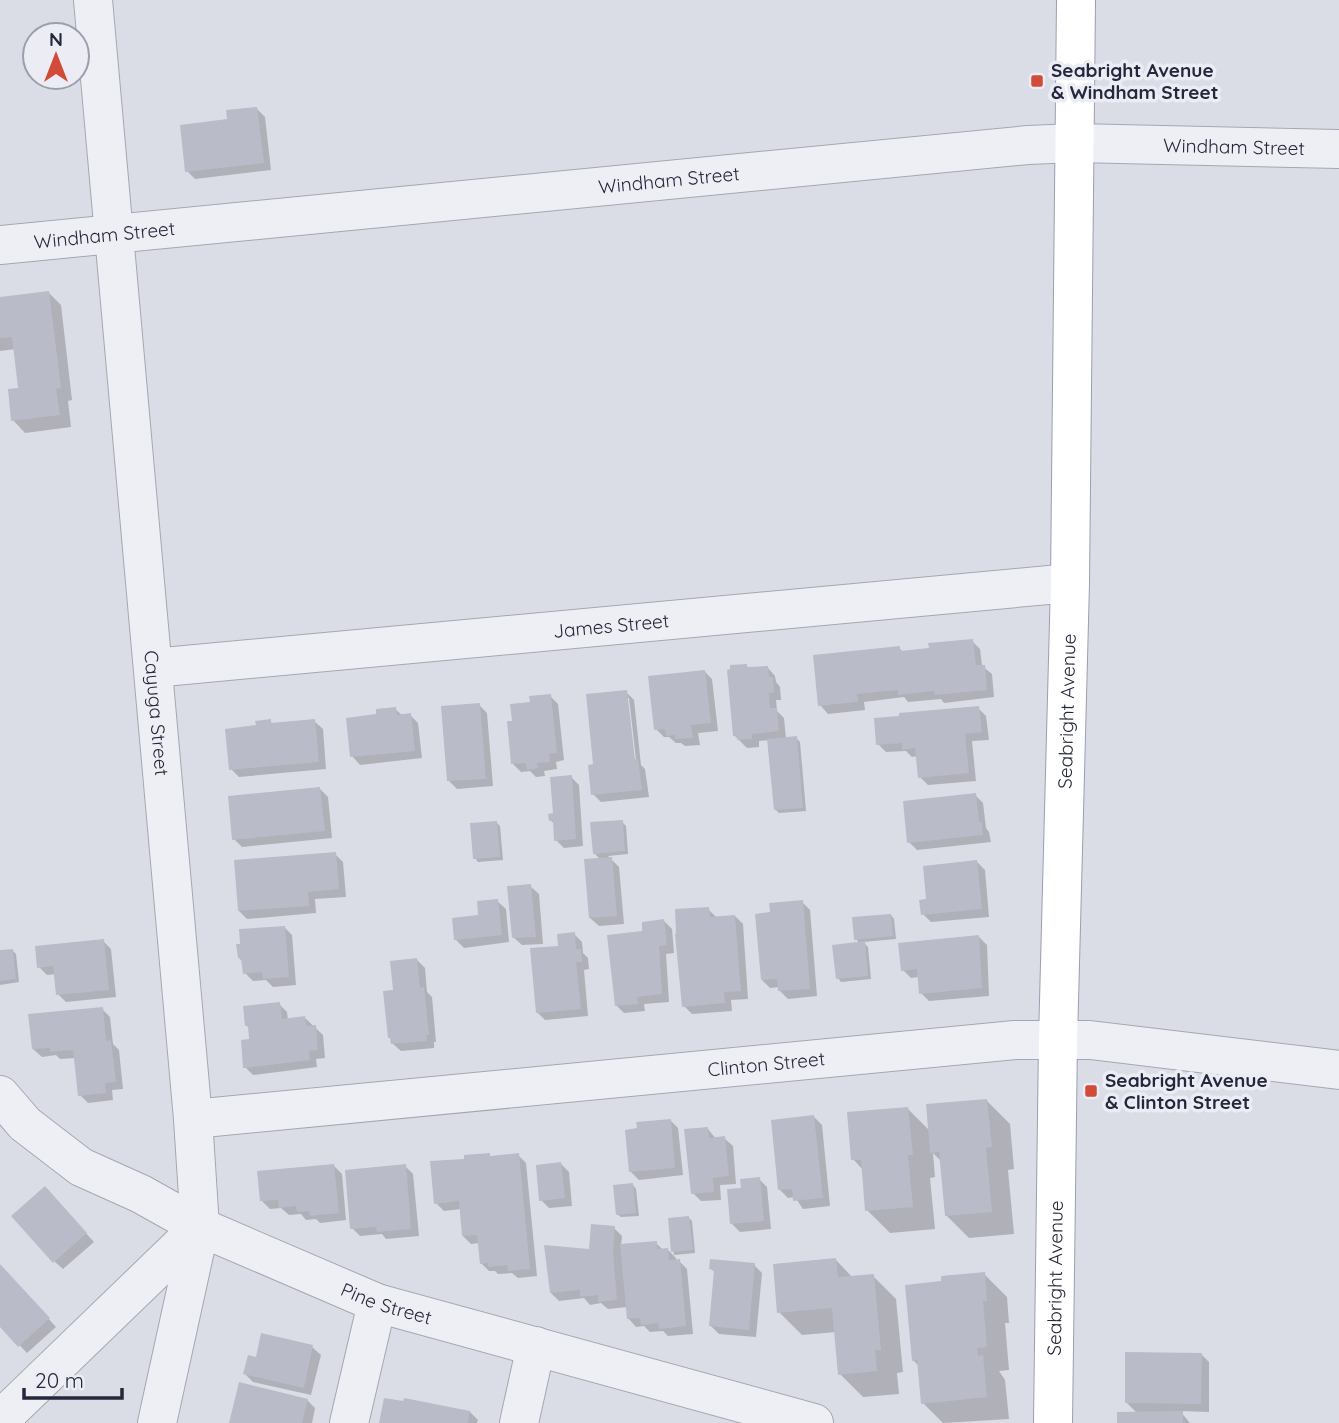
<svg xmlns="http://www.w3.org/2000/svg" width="1339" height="1423" font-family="Quicksand,sans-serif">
	<rect width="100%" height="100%" fill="#dbdde6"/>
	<!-- shadow -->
	<path fill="#0003" fill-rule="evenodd" d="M257 109 265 117 271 170 195 179 187 171 229 121Z
		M49 293 61 305 72 400 68 401 71 427 25 433 13 420 20 390 16 349 0 351V299Z
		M972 641 980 649 982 666 992 674 994 697 944 703 941 699 908 702 904 697 864 702 865 710 828 714 820 705 899 648 904 653Z
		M746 666 749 669 767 667 775 676 776 682 780 687 781 700H776L777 711 784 718 786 739 796 738 800 742 806 811 779 813 776 810 769 740 759 741V747L747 748 734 735Z
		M704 671 712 679 718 731 698 733 700 745 685 746 681 743H676L669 737H664L656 729Z
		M626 692 634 700 641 765 645 769 649 797 601 802 593 794 595 766ZM626 698H629L637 768H634Z
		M550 696 558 704 564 760 556 762 557 769 544 771 545 776 536 777 530 771 521 772 513 764 532 703Z
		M479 705 487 713 493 786 457 789 449 781Z
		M978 708 986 716 989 740 972 741 976 781 928 785 920 777 918 756 912 757 906 751 886 752 878 744Z
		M395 709 403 716 410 715 418 723 422 758 360 765 352 756 378 716Z
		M270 721 274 725 314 721 323 729 326 769 239 777 231 769 258 727Z
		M571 777 579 785 583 846 564 848 556 840 555 824 550 820Z
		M320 789 328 797 332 838 242 847 234 839Z
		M975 795 983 803 986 828 989 832 991 842 917 850 909 842Z
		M622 822 626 826 628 854 608 856 619 867 624 924 599 926 590 918 601 860 594 853Z
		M497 823 500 826 503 860 478 862 475 858Z
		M335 854 343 862 346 897 315 899 316 913 247 919 239 911Z
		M977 862 985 870 989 917 931 922 923 914 928 901Z
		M530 886 539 894 543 944 522 945 513 937Z
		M497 901 506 909 509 942 464 948 456 940Z
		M802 902 810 910 817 996 788 999 780 991 779 987 770 988 762 980 772 913Z
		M708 909 716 917 735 916 743 924 748 999 731 1000 732 1011 692 1014 684 1006Z
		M891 915 894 919 896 939 863 942 868 947 871 979 841 982 838 978 860 944 856 939Z
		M664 921 672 929 674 953 666 954 669 1002 644 1004 645 1011 624 1013 616 1005 644 933Z
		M284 927 292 935 296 985 273 987 266 980 253 981 245 973 243 962 239 958Z
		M574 934 582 942 583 953 588 958 589 969 584 970 588 1016 545 1020 537 1012 560 947Z
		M979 937 987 945 989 996 929 1001 921 993 919 977 911 978 903 970Z
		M103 941 111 949 116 997 66 1002 58 994 56 974 47 975 39 967Z
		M12 950 16 954 19 982 0 985V952Z
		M417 960 425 968 427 992 432 997 436 1042H434V1048L401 1051 392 1043 394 991Z
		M279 1004 287 1012 288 1020 305 1018 323 1035 325 1058 316 1059 317 1067 253 1075 245 1067 251 1041 250 1029 247 1026Z
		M102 1009 110 1017 113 1044 119 1050 123 1089 112 1090 113 1100 88 1103 80 1095 76 1058 60 1059 56 1055 42 1057 33 1049Z
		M987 1101 1010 1124 1014 1169 1008 1170 1014 1234 969 1238 946 1215 942 1162 933 1153 935 1177 930 1178 935 1229 890 1233 867 1210 863 1170 853 1159 907 1108 930 1131Z
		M814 1117 822 1125 830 1206 803 1209 795 1197 788 1198 780 1190Z
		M670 1120 678 1128 683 1175 639 1180 631 1172Z
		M708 1129 716 1139 724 1138 733 1146 736 1184 720 1185 721 1200 701 1201 693 1193Z
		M518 1155 526 1163 537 1276 518 1278 512 1273 498 1274 495 1271H489L481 1263 479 1243 471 1244 463 1236 461 1209 444 1211 436 1203Z
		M561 1164 569 1172 572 1206 549 1208 541 1200Z
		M334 1166 342 1174 346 1220 320 1223 316 1219 306 1220 301 1214 289 1215 281 1208 270 1209 262 1201Z
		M405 1166 413 1174 419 1236 386 1239 382 1234 360 1236 352 1228Z
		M759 1179 767 1187 771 1229 740 1232 732 1224 743 1189Z
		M633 1185 636 1189 639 1216 621 1217 617 1214Z
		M52 1196 94 1242 63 1269 55 1262Z
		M688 1217 692 1221 695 1253 674 1255 669 1219Z
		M614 1228 622 1236 621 1246 656 1243 663 1250H668L676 1258V1261H679L687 1269 693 1334 668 1336 663 1331 650 1332 644 1326 636 1327 628 1318 627 1307 608 1309 601 1303 590 1305 584 1298 559 1301 551 1293Z
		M836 1260 853 1278 873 1276 896 1299 903 1372 897 1373 899 1394 863 1397 840 1374 836 1332 802 1335 779 1312Z
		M754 1265 762 1273 756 1337 719 1334 711 1326 716 1273 711 1269Z
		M0 1266 56 1327 27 1353 0 1325Z
		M984 1274 1007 1297 1009 1323H1005L1009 1370 999 1371 1005 1380 1009 1419 943 1423 923 1403 919 1366 913 1360 943 1283Z
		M312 1347 321 1355 311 1395 253 1382 245 1374 257 1359Z
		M1201 1354 1209 1362V1412L1180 1411 1190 1423H1119L1138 1414 1126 1402Z
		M307 1400 315 1408 312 1423H231Z
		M470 1412 478 1420 477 1423H381Z"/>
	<!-- building -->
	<path fill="#b9bbc9" d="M257 107 264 163 185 172 180 125 227 119 226 110Z
		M49 291 61 388 56 389 60 415 11 421 8 389 18 388 12 337 0 338V297Z
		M973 639 976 665H985L987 690 935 695 934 691 898 695V690L857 694 858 702 818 706 813 655 900 646V651L929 648 928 643Z
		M747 664V667L768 666 769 677H773L774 693H769L770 708H777L779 731 752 734V739L737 740V736H733L727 670 730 669V665Z
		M705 670 711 723 691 725 693 738 675 739V735L666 736 665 729 654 730 648 676Z
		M627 690 635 759H638L642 790 591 795 588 765 593 764 586 694Z
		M551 694 557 753 549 754 550 762 537 763 538 768 527 770 526 763 511 764 507 721H512L510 704 530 702 529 696Z
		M480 703 486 779 447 781 441 706Z
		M979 706 982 732 965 734 969 773 918 778 915 748 902 750V743L876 745 874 718 899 716V713Z
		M396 707 397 715 411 713 415 751 350 757 346 718 376 714V709Z
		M271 719V723L315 719 319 762 229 770 225 729 256 725 255 721Z
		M797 736 803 808 774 810 767 739Z
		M572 775 576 839 554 841 553 820 549 821 548 814 553 813 550 777Z
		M320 787 325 831 232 840 228 796Z
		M976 793 979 822H982L983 835 907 843 903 801Z
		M623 820 625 851 593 854 590 822Z
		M497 821 500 857 473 859 470 823Z
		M336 852 339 889 308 892 309 906 238 911 234 860Z
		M612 857 617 916 589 918 584 859Z
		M977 860 982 909 921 915 919 900 926 899 923 866Z
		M531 884 536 937 512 938 507 886Z
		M498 899 502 935 454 940 452 918 478 915 477 901Z
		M803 900 810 989 778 991 777 979 761 980 755 914 770 912 769 903Z
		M709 907 710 917 735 915 741 991 724 992 725 1003 682 1007 675 934H676L675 909Z
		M891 914 893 936 854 940 852 917Z
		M664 919 667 945 659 946 662 994 637 997 638 1004 615 1006 607 935 642 931V922Z
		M285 926 289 977 263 979 262 972 243 974 241 958H238L236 944H240L239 929Z
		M575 932 576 949H581L582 962H576L581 1009 536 1013 530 948 558 946 557 934Z
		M979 935 982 988 919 994 917 969 901 971 898 943Z
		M104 939 109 990 56 995 53 966 37 968 35 946Z
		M865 941 868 976 836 979 832 945Z
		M13 949 16 979 0 981V950Z
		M417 958 420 988 424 987 429 1035H426L427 1041 391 1044 390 1038H388L383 991 393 990 390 961Z
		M280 1002 282 1019 305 1016 306 1026 316 1025 318 1050 309 1051 310 1060 243 1068 241 1040 249 1039 248 1026H245L243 1006Z
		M103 1007 106 1041 111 1040 116 1082 105 1083 106 1093 78 1096 73 1050 50 1052V1048L32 1049 28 1014Z
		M987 1099 992 1147 986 1148 992 1212 945 1216 939 1152 930 1153 926 1104Z
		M908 1107 913 1155H908L913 1207 865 1211 861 1160H851L847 1112Z
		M814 1115 823 1198 793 1201 792 1189 778 1190 771 1120Z
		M671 1119 675 1168 629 1172 625 1130 637 1128 636 1122Z
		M708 1127 709 1138 725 1136 729 1176 713 1178 714 1192 691 1194 684 1129Z
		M490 1153V1156L519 1153 530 1269 508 1271 507 1265 488 1267V1263L480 1264 477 1235 462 1236 459 1201 434 1204 430 1161 464 1159V1155Z
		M561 1162 565 1198 539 1201 536 1165Z
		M334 1164 339 1213 310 1216 309 1211 297 1212 296 1206 279 1208 278 1200 260 1201 257 1171Z
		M406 1164 411 1229 377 1232 376 1227 350 1229 345 1170Z
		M760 1177 764 1221 730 1224 727 1189 741 1188 740 1179Z
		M633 1183 636 1213 616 1215 613 1185Z
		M45 1186 87 1233 53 1263 11 1216Z
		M689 1216 693 1250 671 1252 668 1218Z
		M591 1224 615 1226 613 1251 617 1300 598 1302V1295L580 1297V1290L550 1293 544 1245 589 1249Z
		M657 1241V1249L668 1248 669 1260 680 1259 686 1326 659 1329 658 1323 641 1325 640 1318 627 1319 620 1244Z
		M836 1258 838 1277 874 1274 881 1350H875L877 1371 838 1375 832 1308 777 1313 773 1264Z
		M710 1259 755 1263 749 1330 709 1326 714 1270 709 1269Z
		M0 1264 50 1318 18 1347 0 1327Z
		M985 1272 987 1301H983L987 1347 977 1348 978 1356 983 1355 987 1397 921 1404 917 1360 912 1361 905 1285 941 1281V1276Z
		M261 1333 313 1345 304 1388 243 1374 248 1355 256 1357Z
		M1125 1352 1202 1353 1201 1404 1125 1403Z
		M239 1382 308 1399 302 1423H229Z
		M384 1398 403 1401 404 1398 470 1411 468 1423H379Z
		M1183 1411V1423H1117V1412Z"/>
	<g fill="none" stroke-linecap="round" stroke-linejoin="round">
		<defs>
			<g id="minor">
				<path id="s1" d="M93 0 193 1119 200 1227 157 1423"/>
				<path id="s2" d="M0 245 1028 145 1075 143 1339 149"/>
				<path id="s3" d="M153 668 1070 583"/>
				<path id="s4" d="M0 1095 25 1124 81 1167 141 1194 200 1227 377 1303 814 1423"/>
				<path id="s5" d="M193 1119 1015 1040H1090L1339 1070"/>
				<path d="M0 1420 200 1227"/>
				<path d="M349 1423 377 1303"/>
				<path d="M519 1423 536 1346"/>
			</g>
			<g id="major">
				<path id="s6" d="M1053 1423 1058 1040 1070 583 1076 0"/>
			</g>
		</defs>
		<!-- minor casing -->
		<use href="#minor" stroke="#a4a7b3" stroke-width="40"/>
		<!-- major casing -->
		<use href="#major" stroke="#9a9eb2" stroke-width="40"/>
		<!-- minor -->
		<use href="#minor" stroke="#eeeff5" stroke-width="38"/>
		<!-- major -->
		<use href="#major" stroke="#fff" stroke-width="38"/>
	</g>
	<!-- markers -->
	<g fill="#d24a3a" stroke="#ebecf4" stroke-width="2.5">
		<rect x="1030" y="74" width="14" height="14" rx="3.5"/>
		<rect x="1084" y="1084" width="14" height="14" rx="3.5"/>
	</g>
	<g text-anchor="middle" stroke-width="7" stroke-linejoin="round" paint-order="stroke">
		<!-- poi labels -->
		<g font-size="19" font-weight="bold" fill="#25283d" stroke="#ebecf4" text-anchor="start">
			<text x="1051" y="77">Seabright Avenue<tspan x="1051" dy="22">&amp; Windham Street</tspan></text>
			<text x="1105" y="1087">Seabright Avenue<tspan x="1105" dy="22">&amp; Clinton Street</tspan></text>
		</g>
		<!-- street labels -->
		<g font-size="19" fill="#25283d" stroke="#ebecf4">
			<text dy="7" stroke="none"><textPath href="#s2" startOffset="1239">Windham Street</textPath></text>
			<text dy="7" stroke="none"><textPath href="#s2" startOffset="672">Windham Street</textPath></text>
			<text dy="7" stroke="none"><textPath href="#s2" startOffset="105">Windham Street</textPath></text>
			<text dy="7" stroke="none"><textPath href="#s3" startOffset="460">James Street</textPath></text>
			<text dy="7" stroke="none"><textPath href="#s6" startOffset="712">Seabright Avenue</textPath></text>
			<text dy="7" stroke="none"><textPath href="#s1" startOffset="716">Cayuga Street</textPath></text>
			<text dy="7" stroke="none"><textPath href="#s5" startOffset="576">Clinton Street</textPath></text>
			<text dy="7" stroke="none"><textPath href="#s6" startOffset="145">Seabright Avenue</textPath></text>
			<text dy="7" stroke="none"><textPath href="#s4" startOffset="444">Pine Street</textPath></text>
		</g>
	</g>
	<!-- north arrow -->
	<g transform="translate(56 56)"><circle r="33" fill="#ebecf4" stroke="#9c9eab" stroke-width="2"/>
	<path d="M0-5L12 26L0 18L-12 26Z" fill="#d24a3a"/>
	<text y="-10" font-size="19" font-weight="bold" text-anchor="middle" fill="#25283d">N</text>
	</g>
	<!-- scale -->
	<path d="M24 1388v10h98v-10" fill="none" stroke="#25283d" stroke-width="3.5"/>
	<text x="35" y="1388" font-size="21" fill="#25283d" stroke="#ebecf4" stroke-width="5" paint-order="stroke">20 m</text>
</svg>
